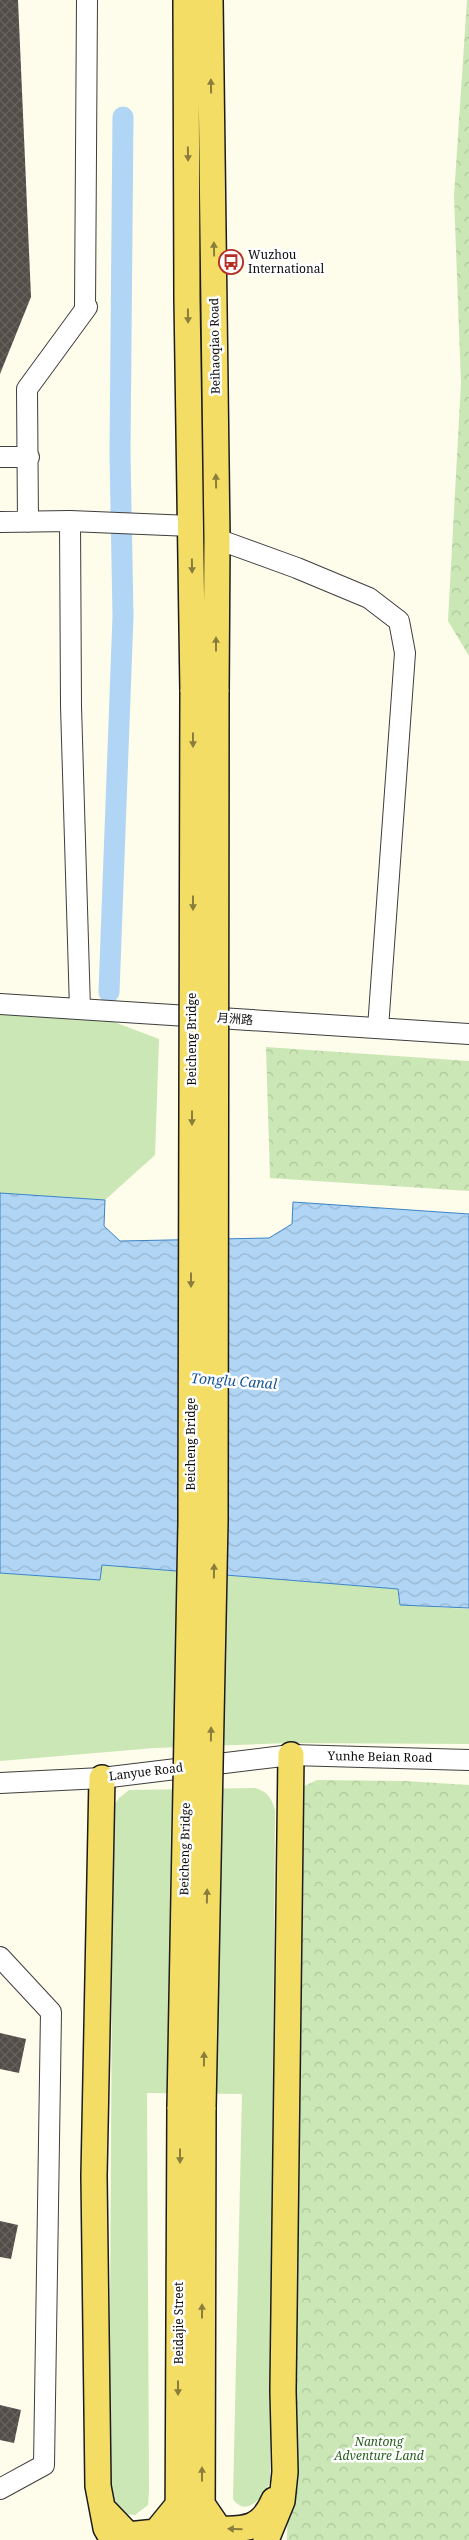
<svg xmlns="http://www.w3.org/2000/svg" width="469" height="2540" font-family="'Noto Serif','Noto Sans SC',serif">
	<defs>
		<pattern id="park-crowns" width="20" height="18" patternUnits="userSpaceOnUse" patternTransform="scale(1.25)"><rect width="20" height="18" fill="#cbe7b6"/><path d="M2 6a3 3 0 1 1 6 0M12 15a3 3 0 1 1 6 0" fill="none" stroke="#adc59b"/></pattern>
		<pattern id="water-waves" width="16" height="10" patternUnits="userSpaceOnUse" patternTransform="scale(1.25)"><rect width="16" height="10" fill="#b1d5f4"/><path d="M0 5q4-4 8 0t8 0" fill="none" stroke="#97b6d0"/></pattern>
		<pattern id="building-cross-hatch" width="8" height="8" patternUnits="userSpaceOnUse" patternTransform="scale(1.25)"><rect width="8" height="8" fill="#534d48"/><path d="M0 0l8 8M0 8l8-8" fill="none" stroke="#67625e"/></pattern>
	</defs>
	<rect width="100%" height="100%" fill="#fefcea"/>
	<!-- grass -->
	<path fill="#cbe7b6" d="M0 1004 80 1009 159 1039 155 1155 105 1200 0 1193Z
		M102 1565 398 1589 400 1605 469 1609V1744L291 1743 155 1748 0 1761V1573L100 1580Z
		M255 1788C268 1792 271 1797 275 1810L270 2481C265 2495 247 2519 233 2499L242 2094 147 2093 149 2490 148 2505 135 2515 123 2514 109 2499 113 1807 119 1798 129 1790Z"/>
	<!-- park -->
	<path fill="url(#park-crowns)" d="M467 0H469V656L448 621 461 383 454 196Z
		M266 1047 469 1061V1191L270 1178Z
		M317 1780 405 1781 469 1785V2540H287L302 1787Z"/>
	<!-- water -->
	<path fill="url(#water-waves)" stroke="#3a84c8" d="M0 1193 105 1200 104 1226 120 1241 269 1238 292 1224 293 1202 469 1214V1608L400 1605 398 1589 102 1565 100 1580 0 1573Z"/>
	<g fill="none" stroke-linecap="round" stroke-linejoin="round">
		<!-- canal -->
		<path stroke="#b1d5f4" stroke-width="21" d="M109 992 123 616 120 453 123 117"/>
	</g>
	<!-- building -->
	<path fill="url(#building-cross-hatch)" d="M0 0H18L31 297 0 374Z
		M0 2033 26 2039 19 2073 0 2069Z
		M0 2221 18 2225 11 2259 0 2257Z
		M0 2405 21 2410 14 2443 0 2440Z"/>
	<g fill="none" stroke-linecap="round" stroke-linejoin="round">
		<defs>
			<path id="minor" d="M0 457H29
				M70 521 71 706 80 1009
				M0 522 70 521 191 526
				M28 522 27 389 87 307 85 308 87 0
				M217 539 297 568 369 598 399 621 405 653 378 1028
				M0 1004 469 1034
				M0 1783 102 1778 291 1755 469 1760
				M0 1957 51 2012 44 2465 0 2489"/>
			<path id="major" d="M186 0 187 299 193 692
				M210 0 217 539 216 692
				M102 1778 94 2176 98 2486 106 2528 113 2540
				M202 2504 219 2529C247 2530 262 2528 274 2500
				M106 2512 128 2535 156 2532 178 2505
				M178 2540 180 2107
				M202 2540 203 2107
				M266 2540 282 2501 285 2472 283 2391 291 1755"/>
		</defs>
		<!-- minor casing -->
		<use href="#minor" stroke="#3e3e3e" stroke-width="22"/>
		<!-- major casing -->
		<use href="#major" stroke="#1c1c1c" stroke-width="28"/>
		<!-- minor -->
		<use href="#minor" stroke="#fff" stroke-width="20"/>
		<!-- major -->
		<use href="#major" stroke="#f4dd64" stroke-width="25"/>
		<defs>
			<path id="major-bridge" d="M180 2107 191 1523 193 692
				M203 2107 215 1522 216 692"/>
		</defs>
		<!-- major-bridge casing -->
		<use href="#major-bridge" stroke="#1c1c1c" stroke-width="28" stroke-linecap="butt"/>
		<!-- major-bridge -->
		<use href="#major-bridge" stroke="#f4dd64" stroke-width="25"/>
	</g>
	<!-- one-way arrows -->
	<defs><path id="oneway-solid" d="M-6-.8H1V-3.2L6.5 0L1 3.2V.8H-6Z" transform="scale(1.25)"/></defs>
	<g fill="#8b7e3c">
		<use href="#oneway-solid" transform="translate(211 86) rotate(-91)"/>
		<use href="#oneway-solid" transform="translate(188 154) rotate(89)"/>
		<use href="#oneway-solid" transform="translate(214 249) rotate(-91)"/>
		<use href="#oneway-solid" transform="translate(188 316) rotate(89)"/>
		<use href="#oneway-solid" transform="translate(216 481) rotate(-91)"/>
		<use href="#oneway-solid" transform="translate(192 566) rotate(89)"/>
		<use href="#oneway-solid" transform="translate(216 644) rotate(-90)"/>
		<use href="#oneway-solid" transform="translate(193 740) rotate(90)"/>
		<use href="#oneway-solid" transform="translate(193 903) rotate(90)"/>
		<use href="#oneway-solid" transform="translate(192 1118) rotate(90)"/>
		<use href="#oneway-solid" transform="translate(191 1280) rotate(90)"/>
		<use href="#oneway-solid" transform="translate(214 1571) rotate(-89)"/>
		<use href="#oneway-solid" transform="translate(211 1734) rotate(-89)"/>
		<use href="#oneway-solid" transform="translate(207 1896) rotate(-89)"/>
		<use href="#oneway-solid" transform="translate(204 2059) rotate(-89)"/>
		<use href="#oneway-solid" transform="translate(180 2156) rotate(90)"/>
		<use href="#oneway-solid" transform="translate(202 2311) rotate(-90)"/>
		<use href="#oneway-solid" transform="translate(178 2388) rotate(90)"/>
		<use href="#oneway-solid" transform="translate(202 2474) rotate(-90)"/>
		<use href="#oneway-solid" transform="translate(235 2529) rotate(-178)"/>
	</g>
	<!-- icons -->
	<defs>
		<symbol id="bus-ring" viewBox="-11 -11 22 22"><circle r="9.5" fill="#fff" stroke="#b62d28" stroke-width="1.5"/><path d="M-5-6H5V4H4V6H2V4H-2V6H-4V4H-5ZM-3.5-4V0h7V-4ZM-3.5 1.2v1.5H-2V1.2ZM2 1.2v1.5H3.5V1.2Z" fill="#b62d28"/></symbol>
	</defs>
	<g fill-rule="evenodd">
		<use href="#bus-ring" x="217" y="248" width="28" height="28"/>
	</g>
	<g text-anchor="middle" stroke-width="5" stroke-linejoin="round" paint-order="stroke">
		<!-- poi labels -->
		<g font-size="12" fill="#0b0b0b" stroke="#fff" text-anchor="start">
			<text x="248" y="259">Wuzhou<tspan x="248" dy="14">International</tspan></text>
		</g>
		<!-- street labels -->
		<g font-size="12" fill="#0b0b0b" stroke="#fff">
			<text transform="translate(215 346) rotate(-91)" y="4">Beihaoqiao Road</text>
			<text transform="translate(235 1019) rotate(4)" y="4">月洲路</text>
			<text transform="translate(192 1039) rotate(-90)" y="4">Beicheng Bridge</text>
			<text transform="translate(191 1444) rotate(-90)" y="4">Beicheng Bridge</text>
			<text transform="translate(380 1757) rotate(1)" y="4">Yunhe Beian Road</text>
			<text transform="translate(146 1772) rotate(-7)" y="4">Lanyue Road</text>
			<text transform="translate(185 1849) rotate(-89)" y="4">Beicheng Bridge</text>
			<text transform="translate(179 2323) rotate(-90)" y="4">Beidajie Street</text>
		</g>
		<!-- park labels -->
		<g font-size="12" font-style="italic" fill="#27601e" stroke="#fff">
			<text x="379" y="2446">Nantong<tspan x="379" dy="14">Adventure Land</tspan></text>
		</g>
		<!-- water labels -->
		<g font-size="14" font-style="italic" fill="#195698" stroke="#fff">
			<text transform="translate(234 1381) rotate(4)" y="5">Tonglu Canal</text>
		</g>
	</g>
</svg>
